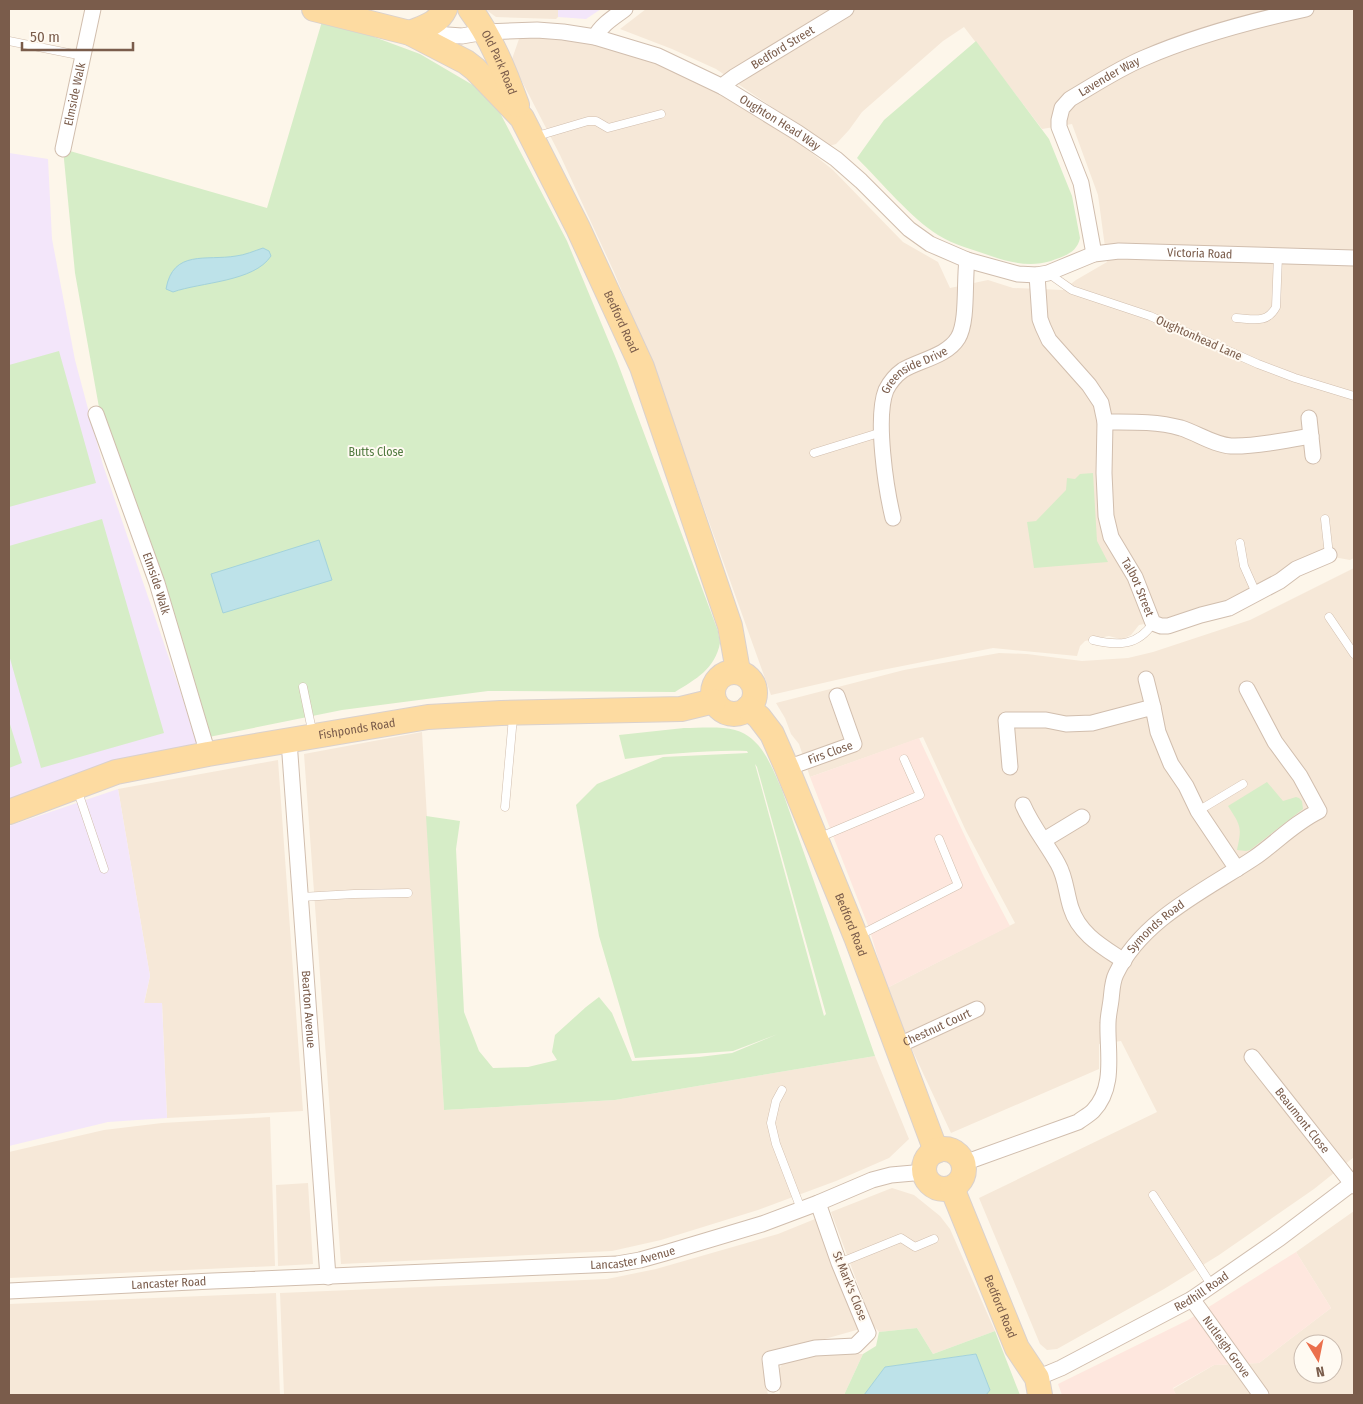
<svg xmlns="http://www.w3.org/2000/svg" width="1363" height="1404" font-family="'Fira Sans Condensed',sans-serif">
	<rect width="100%" height="100%" fill="#fdf6ea"/>
	<!-- residential -->
	<path fill="#f6e8d8" fill-rule="evenodd" d="M485 9H558V17L556 19 496 17Z
		M646 9H1354V558L1350 560 1317 554 1238 599 1171 619 1139 625 1131 635 1125 638 1120 639 1109 636 1085 641 1080 646 1077 656 993 648 862 674 771 695 657 377 614 272 560 155 513 64 512 59 519 39 531 37 587 43 645 59 692 80 742 106 798 142 833 170 903 242 938 262 950 288 988 280 1013 288 1063 290 1076 280 1107 262 1098 195 1072 124 1042 129 964 27 943 41 862 112 849 130 836 144 829 146 716 69 672 49 620 29Z
		M1354 568V1157L1314 1189 1219 1255 1164 1289 1057 1349 1047 1350 1040 1344 979 1198 1157 1112 1121 1041 1099 1044V1069L951 1133 902 1028 887 988 1015 923 966 831 923 737 810 777 799 744 791 734 785 718 776 703 904 670 999 653 1027 654 1082 661 1128 658 1153 652 1250 620Z
		M422 732 444 1110 615 1100 875 1056 909 1139 889 1158 836 1181 758 1210 661 1240 612 1251 341 1264 304 754Z
		M278 760 303 1111 167 1118 162 1003 144 1004 150 976 118 789Z
		M270 1117 275 1266 9 1278V1152L104 1130 162 1123Z
		M308 1183 313 1264 278 1266 276 1185Z
		M892 1188 914 1195 940 1216 950 1229 995 1331 933 1354 917 1328 879 1332 873 1325 831 1212Z
		M1354 1211V1395H1176L1173 1389 1214 1365 1259 1363 1331 1308 1296 1252ZM1303 1344H1333V1374H1303Z
		M815 1219 860 1329 761 1357 768 1395H284L280 1293 607 1279 656 1269 778 1234Z
		M276 1293 280 1395H9V1304Z
		M814 1354H863L844 1395H780L778 1371 785 1359Z"/>
	<!-- commercial -->
	<path fill="#fee7de" d="M919 738 984 877 1010 926 887 988 869 928 810 777Z
		M1296 1252 1331 1308 1259 1363 1214 1365 1173 1388 1176 1395H1062L1058 1384 1188 1320Z"/>
	<!-- education -->
	<path fill="#f3e6fa" d="M558 9H601L586 19 558 17Z
		M9 153 48 159 52 239 75 360 103 465 200 749 9 804Z
		M118 789 150 976 144 1003H162L167 1118 108 1122 9 1146V826Z"/>
	<!-- green -->
	<path fill="#d6edc7" fill-rule="evenodd" d="M323 18 420 54 483 91 499 111 567 241 617 361 718 631C718 635 720 639 720 643 715 669 696 679 675 692L488 691 342 710 209 737 100 413 75 273 63 149 267 208Z
		M976 41 1049 139 1072 196 1080 238C1077 253 1064 256 1051 261 1031 267 1011 263 991 256 974 250 954 245 938 235 911 218 881 182 857 158L884 120Z
		M59 351 96 483 9 507V365Z
		M1093 473 1097 541 1108 562 1034 568 1027 522 1036 521 1066 490 1067 478 1075 479 1080 474Z
		M102 519 164 733 41 768 9 655V546Z
		M9 721 22 763 9 768Z
		M684 728C699 728 721 726 735 730 762 737 772 768 782 790L875 1056 615 1100 444 1110 426 816 460 821 456 849 464 1012 479 1051 493 1068 528 1067 557 1060 552 1052 555 1035 586 1007 599 997 612 1013 632 1061 699 1057 732 1053 778 1034 733 1051 635 1058 599 936 576 805 597 784 663 757 748 753 747 751C706 750 666 754 625 759L619 735ZM755 764 757 767 826 1014 824 1016Z
		M1267 782 1283 801 1296 797 1299 798 1302 801 1303 809 1250 850 1246 851 1237 850C1242 827 1241 826 1228 806Z
		M917 1328 933 1354 995 1331 1020 1395H986L990 1390 975 1354 885 1367 864 1395H844L863 1354 876 1346 879 1332Z"/>
	<!-- water -->
	<path fill="#bde2e9" stroke="#a3d2db" d="M263 248 269 251 271 256C254 282 201 282 173 292L166 289C173 249 206 261 236 256 245 255 254 251 263 248Z
		M319 540 332 580 223 613 211 574Z
		M976 1354 990 1390 986 1395H864L885 1367Z"/>
	<g fill="none" stroke-linecap="round" stroke-linejoin="round">
		<defs>
			<path id="lane" d="M9 41 83 56
				M534 137 588 121H596L608 128 661 114
				M1048 273 1072 290 1150 316 1258 364 1295 378 1354 396
				M1236 318C1253 319 1267 324 1276 307L1278 256
				M814 453 882 432
				M1325 519 1329 555
				M1240 543 1244 566 1256 593
				M1329 617 1354 654
				M1093 640C1118 646 1138 646 1153 623
				M303 687 313 735
				M77 789 104 869
				M505 807 513 717
				M1198 811 1243 784
				M818 838 920 795 904 759
				M301 897 354 894 408 893
				M858 936 958 885 939 839
				M782 1090 776 1101 771 1123 776 1144 801 1209
				M1153 1195 1212 1286
				M839 1263 901 1238 915 1247 934 1239"/>
			<g id="street">
				<path id="s1" d="M419 33 462 36 485 32 537 30 563 32 595 37 658 56 723 87 798 133 836 159 861 181 909 229 930 244 967 260 1018 274 1037 275 1048 273 1094 254 1119 251 1354 258"/>
				<path d="M595 37C601 25 614 17 625 9"/>
				<path id="s2" d="M723 87 726 83 734 77 846 9"/>
				<path id="s3" d="M63 149 93 9"/>
				<path id="s4" d="M1094 254 1081 183 1059 127V120L1062 108 1070 99C1094 85 1118 69 1144 58 1197 35 1251 21 1306 9"/>
				<path id="s5" d="M1037 275 1040 319 1043 327 1049 340 1089 385 1101 403 1105 422 1104 473 1106 516 1111 537 1135 577 1153 623 1161 626H1168L1201 615 1229 608 1280 581 1296 569 1329 555"/>
				<path id="s6" d="M96 414 157 583 208 754"/>
				<path d="M1309 418 1313 456"/>
				<path d="M1105 422C1130 422 1156 421 1181 428 1197 433 1214 445 1231 446 1253 447 1289 440 1311 436"/>
				<path id="s7" d="M893 518C886 489 875 418 886 390 890 382 896 375 903 370 920 360 947 356 958 338 968 322 964 281 967 260"/>
				<path d="M1146 679 1153 707"/>
				<path id="s8" d="M289 741 328 1277"/>
				<path d="M1010 767 1006 720H1046L1066 724 1092 723 1153 707 1158 732 1171 764 1186 786 1198 811 1237 869"/>
				<path id="s9" d="M787 768 854 744 837 696"/>
				<path d="M1023 805C1032 826 1047 844 1058 864 1066 878 1066 893 1071 908 1079 934 1103 947 1124 961"/>
				<path d="M1044 840 1082 817"/>
				<path id="s10" d="M897 1046 977 1009"/>
				<path id="s11" d="M1252 1057 1354 1186"/>
				<path id="s12" d="M964 1163 1078 1122C1083 1118 1089 1115 1093 1111 1116 1087 1107 1052 1108 1023 1108 1016 1110 1008 1111 1000 1112 992 1112 982 1116 974 1142 919 1206 890 1254 858 1276 843 1294 823 1319 811L1300 776 1275 742 1247 689"/>
				<path id="s13" d="M9 1291 212 1281 617 1264 640 1260 665 1253 762 1224 818 1203 872 1180 891 1175 925 1172"/>
				<path id="s14" d="M1192 1299 1261 1395"/>
				<path id="s15" d="M1037 1378 1061 1368 1192 1299 1280 1238 1354 1182"/>
				<path d="M773 1384 770 1359 815 1348 855 1346 868 1333 839 1263 818 1203"/>
			</g>
			<g id="primary">
				<path id="s16" d="M314 9 410 33 466 62 475 69 522 118 578 228 642 367 730 626 738 671"/>
				<path id="s17" d="M470 9C491 37 505 72 517 105"/>
				<path d="M410 33C424 27 438 24 445 9"/>
				<circle cx="734" cy="693" r="21"/>
				<path id="s18" d="M748 708 759 717 772 734 787 768 856 937 936 1151"/>
				<path id="s19" d="M9 812 116 772 208 754 428 717 501 713 681 709 714 701"/>
				<circle cx="944" cy="1169" r="20"/>
				<path id="s20" d="M952 1188 1017 1348 1037 1378 1040 1395"/>
			</g>
		</defs>
		<!-- lane casing -->
		<use href="#lane" stroke="#d1beae" stroke-width="9"/>
		<!-- street casing -->
		<use href="#street" stroke="#d1beae" stroke-width="17"/>
		<!-- primary casing -->
		<use href="#primary" stroke="#dad1cd" stroke-width="26"/>
		<!-- lane -->
		<use href="#lane" stroke="#fff" stroke-width="8"/>
		<!-- street -->
		<use href="#street" stroke="#fff" stroke-width="15"/>
		<!-- primary -->
		<use href="#primary" stroke="#fddba1" stroke-width="24"/>
	</g>
	<g text-anchor="middle" stroke-width="4" stroke-linejoin="round" paint-order="stroke">
		<!-- street labels -->
		<g font-size="12" fill="#7a5c4b" stroke="#fffaf2">
			<text dy="4" stroke="none"><textPath href="#s2" startOffset="72">Bedford Street</textPath></text>
			<text dy="4" stroke="none"><textPath href="#s17" startOffset="61">Old Park Road</textPath></text>
			<text dy="4" stroke="none"><textPath href="#s4" startOffset="209">Lavender Way</textPath></text>
			<text dy="4" stroke="none"><textPath href="#s3" startOffset="56">Elmside Walk</textPath></text>
			<text dy="4" stroke="none"><textPath href="#s1" startOffset="382">Oughton Head Way</textPath></text>
			<text dy="4" stroke="none"><textPath href="#s1" startOffset="855">Victoria Road</textPath></text>
			<text dy="4" stroke="none"><textPath href="#s16" startOffset="468">Bedford Road</textPath></text>
			<text transform="translate(1199 338) rotate(24)" y="4">Oughtonhead Lane</text>
			<text dy="4" stroke="none"><textPath href="#s7" startOffset="165">Greenside Drive</textPath></text>
			<text dy="4" stroke="none"><textPath href="#s6" startOffset="180">Elmside Walk</textPath></text>
			<text dy="4" stroke="none"><textPath href="#s5" startOffset="341">Talbot Street</textPath></text>
			<text dy="4" stroke="none"><textPath href="#s19" startOffset="359">Fishponds Road</textPath></text>
			<text dy="4" stroke="none"><textPath href="#s9" startOffset="46">Firs Close</textPath></text>
			<text dy="4" stroke="none"><textPath href="#s18" startOffset="242">Bedford Road</textPath></text>
			<text dy="4" stroke="none"><textPath href="#s12" startOffset="344">Symonds Road</textPath></text>
			<text dy="4" stroke="none"><textPath href="#s8" startOffset="269">Bearton Avenue</textPath></text>
			<text dy="4" stroke="none"><textPath href="#s10" startOffset="44">Chestnut Court</textPath></text>
			<text dy="4" stroke="none"><textPath href="#s11" startOffset="81">Beaumont Close</textPath></text>
			<text dy="4" stroke="none"><textPath href="#s13" startOffset="625">Lancaster Avenue</textPath></text>
			<text dy="4" stroke="none"><textPath href="#s13" startOffset="160">Lancaster Road</textPath></text>
			<text transform="translate(850 1286) rotate(68)" y="4">St Mark's Close</text>
			<text dy="4" stroke="none"><textPath href="#s15" startOffset="186">Redhill Road</textPath></text>
			<text dy="4" stroke="none"><textPath href="#s20" startOffset="128">Bedford Road</textPath></text>
			<text dy="4" stroke="none"><textPath href="#s14" startOffset="59">Nutleigh Grove</textPath></text>
		</g>
		<!-- park labels -->
		<g font-size="12" fill="#517a40" stroke="#fffaf2">
			<text x="376" y="456">Butts Close</text>
		</g>
	</g>
	<!-- border -->
	<rect width="1363" height="1404" fill="none" stroke="#7a5c4b" stroke-width="20"/>
	<!-- north arrow -->
	<g transform="translate(1318 1359) rotate(170)"><circle r="24" fill="#fffaf2" stroke="#cabbaf"/>
	<path d="M0-4L9 19L0 12L-9 19Z" fill="#eb6f4c"/>
	<text y="-8" font-size="14" font-weight="bold" text-anchor="middle" fill="#7a5c4b">N</text>
	</g>
	<!-- scale -->
	<path d="M22 42v8h111v-8" fill="none" stroke="#7a5c4b" stroke-width="2.5"/>
	<text x="30" y="42" font-size="15" fill="#7a5c4b" stroke="#fffaf2" stroke-width="4" paint-order="stroke">50 m</text>
</svg>
